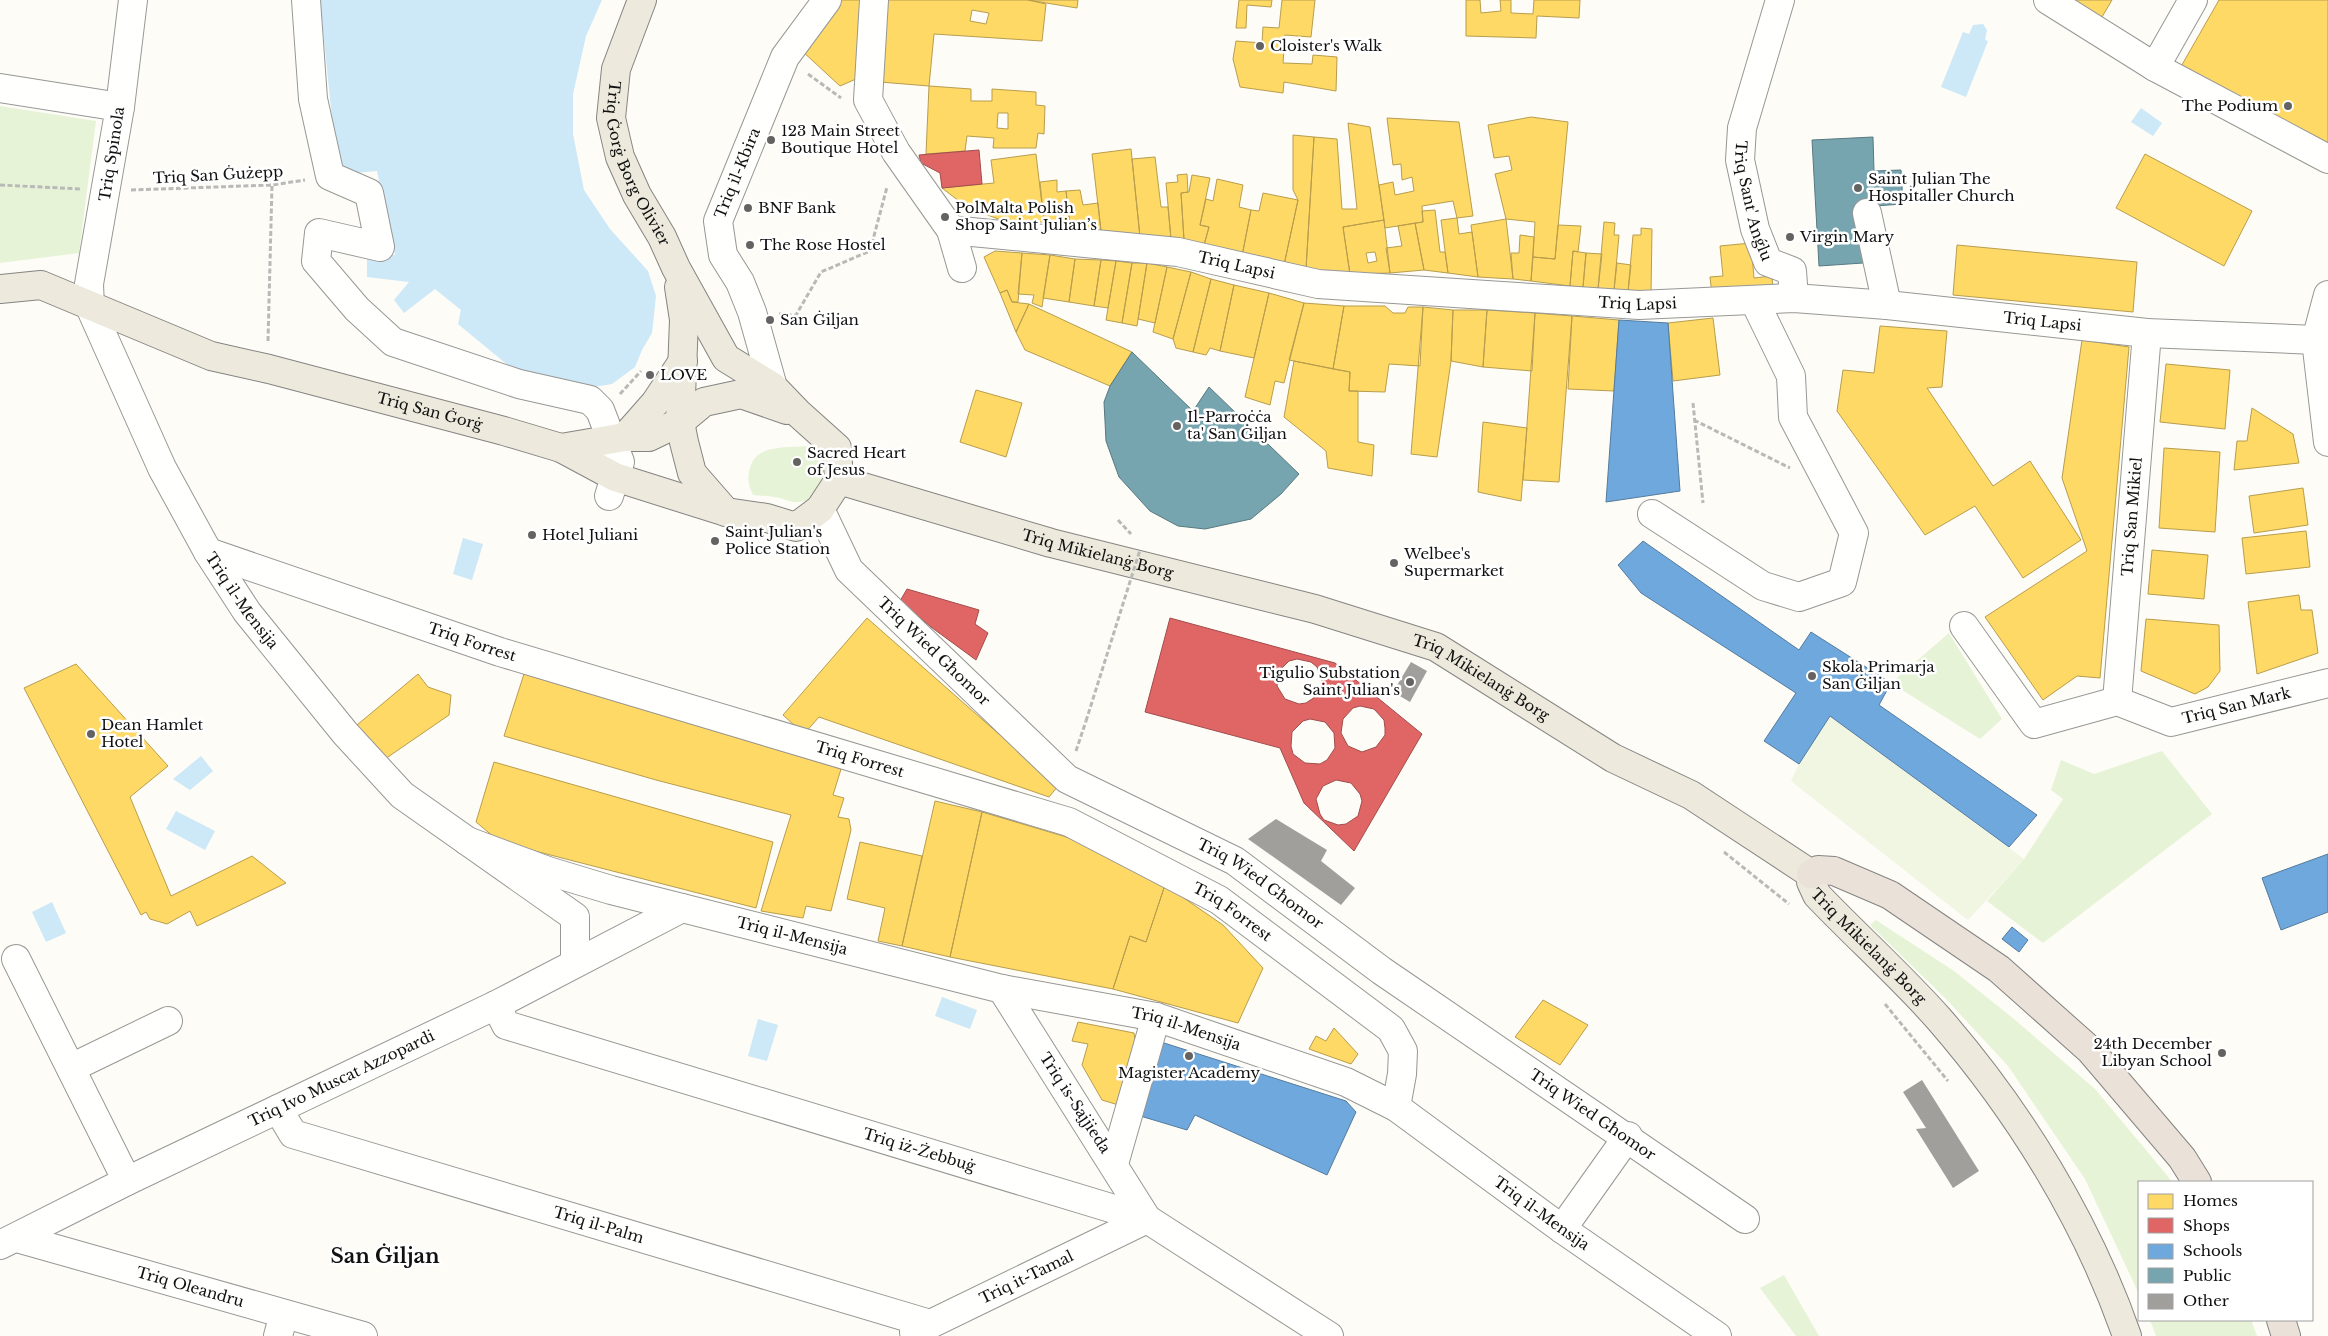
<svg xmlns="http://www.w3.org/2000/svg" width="2328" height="1336" font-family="'Libre Baskerville',serif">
	<rect width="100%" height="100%" fill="#fdfcf7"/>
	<!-- green -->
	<path fill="#e7f3d7" d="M0 106 96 121 79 253 0 263Z
		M805 446C832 461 830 499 799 502 791 503 787 500 780 498 772 496 762 496 753 495 748 485 747 478 750 468 756 444 786 448 805 446Z
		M1949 633 2002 719 1980 739 1891 683Z
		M2162 751 2212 814 2043 943 1987 901 2024 859 2063 799 2051 790 2061 760 2094 774Z
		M1876 920 1954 971 2014 1019 2095 1089 2166 1174 2172 1182H2139V1294L2085 1179 2008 1066 1946 999 1870 925Z
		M1784 1275 1819 1336H1796L1760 1288Z
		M2150 1320H2251L2257 1336H2156Z"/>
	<!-- pitch -->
	<path fill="#f0f6e1" d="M1830 716 2024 859 1968 920 1791 781 1799 764Z"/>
	<!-- water -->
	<path fill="#cde8f7" d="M320 0H602L586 36 573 94V134L584 190 610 229 648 271 656 296 652 333 642 350 635 367 612 384 580 389 516 372 458 324 461 310 435 289 404 313 394 300 409 282 367 277V250L395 255 377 171 343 174 333 128Z
		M1983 24 1987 30 1985 40 1988 41 1966 97 1941 87 1963 32 1969 34 1973 25Z
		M2141 108 2162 123 2153 136 2131 122Z
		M463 538 483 544 472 580 453 574Z
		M201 756 213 771 190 790 173 779Z
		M176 811 215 831 205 850 166 829Z
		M52 902 66 933 46 942 32 912Z
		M942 997 977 1010 970 1029 935 1016Z
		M758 1019 778 1025 767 1061 748 1056Z"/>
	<!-- homes -->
	<path fill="#ffd966" stroke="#b89d4c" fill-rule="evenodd" d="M834 0H864L856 79 840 86 801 50Z
		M886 0H1028L1046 4 1042 41 934 34 929 86 880 82ZM972 10 989 13 986 24 970 21Z
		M1028 0H1078L1077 8Z
		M1239 0H1272L1271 7 1247 5 1246 28H1236Z
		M1282 0H1315L1311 37 1285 35 1283 63 1312 64 1313 55 1337 57 1336 91 1284 82 1283 93 1240 87 1233 59 1236 41 1262 43 1263 27 1279 28Z
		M1466 0H1480L1481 13 1501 11 1500 0H1511V13L1533 14 1534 0H1580L1579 18 1537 16 1536 38 1466 36Z
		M2062 0H2112L2099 22Z
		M2219 0H2328V143L2324 148 2179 70Z
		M929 86 971 89V101H992V89L1036 92V105L1045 106 1044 134 1038 133 1036 148H993L994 138 967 136 965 151 926 154ZM998 113H1008V129L997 128Z
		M1531 117 1568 122 1555 259 1533 257 1535 222 1506 219 1495 174 1512 170 1509 156 1494 158 1488 125Z
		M1387 118 1459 122 1473 216 1457 218 1453 201 1422 206 1423 222 1385 228 1379 185 1393 182 1395 195 1414 191 1412 177 1402 180 1401 164 1393 165Z
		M1348 123 1370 127 1384 220 1343 227 1350 274 1306 269 1314 137 1337 139 1342 209H1357Z
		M1293 135 1314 137 1306 269 1284 265 1298 200 1293 190Z
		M1131 149 1140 237 1101 231 1092 154Z
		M1036 154 1044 222 1004 221 968 208 942 188 994 183 991 160Z
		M2145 154 2252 211 2224 266 2116 208Z
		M1155 157 1161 207H1168L1171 239 1140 237 1132 159Z
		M1187 174 1188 192 1181 193 1184 240 1171 239 1166 183 1178 182 1177 175Z
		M1192 175 1210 178 1200 225 1209 227 1204 245 1184 240 1181 193 1189 192Z
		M1217 179 1243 185 1239 207 1251 210 1242 256 1204 245 1209 227 1200 225 1206 199 1213 201Z
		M1057 180V192L1066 191 1070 225 1044 222 1040 182Z
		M1080 190 1083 205 1098 203 1101 231 1070 225 1066 191Z
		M1263 193 1298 200 1284 265 1242 256 1251 210 1259 211Z
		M1435 210 1440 252H1445L1448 273 1424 270 1415 223 1423 222 1422 211Z
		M1457 218 1459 234 1472 232 1478 277 1448 273 1441 220Z
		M1506 219 1513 279 1478 277 1471 225Z
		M1384 220 1390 273 1350 274 1343 227ZM1375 252 1377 261 1368 263 1366 253Z
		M1604 222 1615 223 1614 235H1619L1614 290 1598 289Z
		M1415 223 1424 270 1390 273 1386 248 1402 246 1398 226Z
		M1558 225 1581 226 1578 252 1573 251 1570 286 1531 281 1533 257 1555 259Z
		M1641 228 1652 229 1651 295 1628 292 1633 235H1641Z
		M1520 235 1534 237 1531 281 1513 279 1511 253H1519Z
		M1751 243 1754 278 1772 276 1773 289 1712 295 1710 277 1723 276 1720 246Z
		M1957 245 2137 262 2133 312 1953 295Z
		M995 251 1022 253 1018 302H1012L1007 290 1000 293 984 257Z
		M1573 251 1586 253 1583 287 1570 286Z
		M1022 253 1050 255 1042 307 1032 303 1034 295 1018 294Z
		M1586 253 1602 254 1598 289 1583 287Z
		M1050 255 1075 259 1069 302 1043 298Z
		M1075 259 1101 260 1094 306 1069 302Z
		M1101 260 1116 261 1108 308 1094 306Z
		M1116 261 1132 263 1122 323 1106 320Z
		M1132 263H1147L1137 326 1122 323Z
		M1147 263 1167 267 1155 323 1138 319Z
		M1617 263 1631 265 1628 292 1614 290Z
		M1167 267 1191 272 1173 339 1153 332Z
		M1191 272 1211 279 1193 352 1176 348 1173 339Z
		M1211 279 1234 285 1220 351 1210 348 1206 355 1193 352Z
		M1234 285 1269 293 1254 358 1220 351Z
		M1007 290 1012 302 1029 304 1016 332 1000 293Z
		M1269 293 1304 303 1284 383 1275 381 1270 405 1245 397Z
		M1304 303 1344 306 1333 369 1289 360Z
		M1029 304 1132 352 1110 386 1025 350 1016 332Z
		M1344 306H1385L1393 313H1405L1408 307H1423L1420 366 1389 364 1385 392 1349 391 1350 372 1333 369Z
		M1423 307 1453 310 1451 361 1437 457 1411 454Z
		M1453 310H1487L1483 367 1451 361Z
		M1487 310 1535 313 1532 371 1483 367Z
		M1535 313 1572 316 1559 482 1523 480Z
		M1572 316 1619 320 1614 391 1568 389Z
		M1713 318 1720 375 1673 381 1668 323Z
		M1880 326 1947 331 1942 387 1927 388 1993 486 2030 461 2081 540 2023 578 1975 506 1925 535 1837 411 1843 370 1874 373Z
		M2082 340 2129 347 2100 678 2077 676 2043 700 1985 617 2087 551 2062 478Z
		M1294 361 1350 372 1349 391H1358V442L1374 445 1372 476 1328 468 1326 451 1284 417Z
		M2166 364 2230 370 2225 429 2160 422Z
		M976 390 1022 403 1006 457 960 442Z
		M2252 408 2293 434 2299 463 2234 470 2237 441H2247Z
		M1483 422 1527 428 1521 501 1478 492Z
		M2164 448 2220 452 2215 532 2159 528Z
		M2303 488 2308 525 2254 533 2249 496Z
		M2306 531 2310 567 2246 574 2242 538Z
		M2152 550 2208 555 2204 599 2148 594Z
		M2299 595 2301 610H2312L2318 653 2257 674 2248 602Z
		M867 618 1058 786 1049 797 819 717 804 734 783 715Z
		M2146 619 2219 625 2220 671 2208 687 2195 694 2141 671Z
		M76 664 168 766 130 797 171 896 252 856 286 883 197 926 190 911 167 924 150 919 146 912 141 915 24 688Z
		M418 674 428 687 451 695 449 715 385 759 357 725Z
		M524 674 841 769 833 795 844 798 838 817 849 819 851 830 831 911 806 906 803 918 761 911 791 815 656 780 504 736Z
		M494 762 773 842 756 908 500 842 476 822Z
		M935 801 982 812 950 957 902 946Z
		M982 812 1073 839 1165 885 1146 942 1130 936 1113 989 950 957Z
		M860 842 922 856 902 946 878 941 885 908 847 899Z
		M1165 885 1223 925 1263 968 1238 1023 1113 989 1130 936 1146 942Z
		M1543 1000 1588 1025 1560 1065 1515 1037Z
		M1078 1022 1134 1033 1137 1052 1125 1107 1102 1100 1082 1065 1088 1044 1072 1041Z
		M1334 1028 1358 1054 1351 1064 1309 1049 1316 1036 1326 1041Z"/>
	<!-- shops -->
	<path fill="#e06666" stroke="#a24c4c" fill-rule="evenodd" d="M979 150 982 184 942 188 940 173 921 163 919 155Z
		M907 589 979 610 975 624 988 633 976 660 931 627 900 601Z
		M1170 618 1335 663 1422 734 1354 851 1304 803 1280 748 1145 712ZM1297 659 1311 662 1317 667 1322 680 1318 695 1306 703 1299 704 1285 699 1277 686 1279 671 1289 661ZM1360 706 1374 709 1384 720 1385 728V735L1376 747 1362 752 1348 746 1341 733 1343 719 1353 708ZM1310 719 1325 722 1334 733 1335 748 1327 760 1320 764 1305 763 1293 754 1291 746 1292 732 1303 721ZM1336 780 1351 783 1360 794 1362 801 1358 816 1346 824 1338 825 1324 820 1320 814 1316 799 1323 786Z"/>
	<!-- schools -->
	<path fill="#6fa8dc" stroke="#537b9f" d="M1619 320 1668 323 1680 491 1606 502Z
		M1643 541 1799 650 1811 632 1891 683 1879 705 2037 815 2009 847 1830 716 1799 764 1764 741 1796 693 1641 593 1618 565Z
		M2328 854V912L2281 930 2262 878Z
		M2012 927 2028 940 2019 952 2002 939Z
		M1161 1042 1346 1101 1356 1112 1327 1175 1195 1115 1187 1130 1137 1115Z"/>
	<!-- public -->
	<path fill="#76a5af" stroke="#587980" d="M1873 137 1874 171 1901 170 1903 204 1860 207 1863 263 1819 266 1812 140Z
		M1132 352 1193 411 1209 387 1299 474 1281 494 1251 519 1205 529 1178 526 1150 511 1119 477 1106 441 1104 402 1110 386Z"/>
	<!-- building -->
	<path fill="#a19f9c" d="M1411 662 1427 671 1410 702 1393 692Z
		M1276 819 1327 850 1321 861 1355 888 1341 905 1248 839Z
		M1922 1080 1979 1171 1953 1188 1916 1129 1926 1128 1903 1092Z"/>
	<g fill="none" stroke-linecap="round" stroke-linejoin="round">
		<defs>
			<g id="minor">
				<path id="s1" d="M133 0 120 107 89 284 90 307 162 468 208 552 247 612 345 733 402 795 575 917V963"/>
				<path d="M306 0 313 99 330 176 369 193 380 247 319 233 316 261 357 309 393 342 519 384 590 400 600 410 620 462 609 496"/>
				<path d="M874 0 868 100 896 152 951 230 962 268"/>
				<path id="s2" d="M1780 0 1742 128 1740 160 1755 229 1768 262 1792 271 1794 298"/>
				<path d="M2048 0 2155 67 2328 159"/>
				<path d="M2155 67 2193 0"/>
				<path d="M0 88 120 107"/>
				<path d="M1867 213 1887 305"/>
				<path id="s3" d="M951 230 1178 252 1318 284 1639 305 1794 298 1887 305 2147 333 2316 340 2328 339"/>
				<path d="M2328 295 2316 340 2328 442"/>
				<path id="s4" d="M773 387 752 312 740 282 723 255 718 221 785 57 827 0"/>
				<path id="s5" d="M820 509 849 570 1067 779 1235 861 1382 971 1745 1219"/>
				<path d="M1652 514 1763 586 1799 597 1842 582 1854 533 1793 417 1791 376 1754 300"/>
				<path id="s6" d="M208 552 500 652 1069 822 1219 900 1391 1029 1403 1051 1402 1074 1396 1107"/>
				<path id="s7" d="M1964 626 2034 724 2117 701 2171 722 2328 683"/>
				<path id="s8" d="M2117 701 2147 333"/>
				<path id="s9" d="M467 841 548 871 611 890 1002 989 1156 1017 1346 1082 1396 1107 1562 1229 1717 1336"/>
				<path d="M16 959 127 1181"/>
				<path id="s10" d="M496 1005 506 1025 1147 1219 1329 1336"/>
				<path d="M71 1068 168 1021"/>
				<path id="s11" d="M278 1109 293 1134 930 1324"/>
				<path d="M1114 1164 1156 1017"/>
				<path d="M1562 1229 1628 1136"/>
				<path id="s12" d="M17 1238 363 1336"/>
				<path id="s13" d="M0 1245 127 1181 496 1005 682 908"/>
				<path id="s14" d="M914 1332 1147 1219 1002 989"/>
				<path d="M278 1336 284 1314"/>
			</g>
			<g id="major">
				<path id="s15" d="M642 0 616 69 611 118 620 157 637 195 662 237 676 268 726 358 773 387 798 413 837 448 839 480"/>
				<path d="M679 287 684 320 680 422 684 442 692 473 726 512"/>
				<path id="s16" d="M0 289 41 285 211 356 269 369 504 431 561 448 615 477 726 512 767 518 796 527 820 509 839 480"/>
				<path d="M625 437H649L680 422 704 402 741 394 787 410"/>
				<path d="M561 448 625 437 655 403 683 361"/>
				<path id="s17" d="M839 480 1051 543 1315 609 1436 647 1613 758 1691 795 1811 874V882L1817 895C1857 937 1901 976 1939 1019 2019 1111 2087 1221 2127 1336"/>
			</g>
			<path id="highway" d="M1811 874 1818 870 1834 871 1890 895 1999 969 2090 1050 2182 1158 2197 1182
				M2281 1320 2286 1336"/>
		</defs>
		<!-- minor casing -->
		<use href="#minor" stroke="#979795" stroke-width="30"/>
		<!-- major casing -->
		<use href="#major" stroke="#858482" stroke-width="30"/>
		<!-- highway casing -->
		<use href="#highway" stroke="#858482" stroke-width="30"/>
		<!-- path -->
		<path stroke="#b9b9b8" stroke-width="3" stroke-dasharray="5 2.5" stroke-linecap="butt" d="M808 74 841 98
			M0 185 80 189
			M131 190 272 185 305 180
			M779 314 796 315 821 272 870 251 887 187
			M268 341 272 185
			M620 394 641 371
			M1693 403 1703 503
			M1694 420 1790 468
			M1118 520 1131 534
			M1076 751 1086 721
			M1724 852 1789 904
			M1885 1004 1948 1081"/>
		<!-- minor -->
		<use href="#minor" stroke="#fffffe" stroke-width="28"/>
		<!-- major -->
		<use href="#major" stroke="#ede9dc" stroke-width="28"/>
		<!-- highway -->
		<use href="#highway" stroke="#eae1d8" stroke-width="28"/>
		<!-- path-bridge -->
		<path stroke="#b9b9b8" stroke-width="3" stroke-dasharray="5 2.5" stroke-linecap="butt" d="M1086 721 1140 550"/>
	</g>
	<!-- markers -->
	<g fill="#646362" stroke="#fff" stroke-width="2">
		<circle cx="1260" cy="46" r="5"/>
		<circle cx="2288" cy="106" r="5"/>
		<circle cx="771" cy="140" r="5"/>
		<circle cx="1858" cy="188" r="5"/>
		<circle cx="748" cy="208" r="5"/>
		<circle cx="945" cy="217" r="5"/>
		<circle cx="1790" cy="237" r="5"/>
		<circle cx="750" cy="245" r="5"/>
		<circle cx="770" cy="320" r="5"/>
		<circle cx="650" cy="375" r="5"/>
		<circle cx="1177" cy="426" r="5"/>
		<circle cx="797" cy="462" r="5"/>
		<circle cx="532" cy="535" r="5"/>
		<circle cx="715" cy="541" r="5"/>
		<circle cx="1394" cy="563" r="5"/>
		<circle cx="1812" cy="676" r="5"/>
		<circle cx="1410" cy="682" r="5"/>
		<circle cx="91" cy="734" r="5"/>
		<circle cx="2222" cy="1053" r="5"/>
		<circle cx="1189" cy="1056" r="5"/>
	</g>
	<g text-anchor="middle" stroke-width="5" stroke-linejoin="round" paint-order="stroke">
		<!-- poi labels -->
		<g font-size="15" fill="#111" stroke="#fff" text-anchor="start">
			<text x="1270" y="51">Cloister's Walk</text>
			<text x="2278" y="111" text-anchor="end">The Podium</text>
			<text x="781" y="136">123 Main Street<tspan x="781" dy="17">Boutique Hotel</tspan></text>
			<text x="1868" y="184">Saint Julian The<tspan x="1868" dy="17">Hospitaller Church</tspan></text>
			<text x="758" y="213">BNF Bank</text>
			<text x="955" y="213">PolMalta Polish<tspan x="955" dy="17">Shop Saint Julian’s</tspan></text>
			<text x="1800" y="242">Virgin Mary</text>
			<text x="760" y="250">The Rose Hostel</text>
			<text x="780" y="325">San Ġiljan</text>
			<text x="660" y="380">LOVE</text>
			<text x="1187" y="422">Il-Parroċċa<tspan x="1187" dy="17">ta' San Ġiljan</tspan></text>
			<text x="807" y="458">Sacred Heart<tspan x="807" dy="17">of Jesus</tspan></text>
			<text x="725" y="537">Saint Julian's<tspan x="725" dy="17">Police Station</tspan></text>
			<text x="542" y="540">Hotel Juliani</text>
			<text x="1404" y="559">Welbee's<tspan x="1404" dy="17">Supermarket</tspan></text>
			<text x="1822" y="672">Skola Primarja<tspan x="1822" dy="17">San Ġiljan</tspan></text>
			<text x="1400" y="678" text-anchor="end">Tigulio Substation<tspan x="1400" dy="17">Saint Julian's</tspan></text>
			<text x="101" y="730">Dean Hamlet<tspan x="101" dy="17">Hotel</tspan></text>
			<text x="2212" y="1049" text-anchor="end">24th December<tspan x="2212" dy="17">Libyan School</tspan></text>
			<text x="1189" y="1078" text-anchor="middle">Magister Academy</text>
		</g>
		<!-- street labels -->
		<g font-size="15" fill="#111" stroke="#fff">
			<text transform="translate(112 154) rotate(-81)" y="5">Triq Spinola</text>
			<text dy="5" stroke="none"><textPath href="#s15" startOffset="174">Triq Ġorġ Borg Olivier</textPath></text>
			<text dy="5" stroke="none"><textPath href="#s4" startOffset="228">Triq il-Kbira</textPath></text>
			<text transform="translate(218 175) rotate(-3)" y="5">Triq San Ġużepp</text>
			<text dy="5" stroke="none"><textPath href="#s2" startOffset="208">Triq Sant' Anǵlu</textPath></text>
			<text dy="5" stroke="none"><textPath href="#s3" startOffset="288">Triq Lapsi</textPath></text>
			<text dy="5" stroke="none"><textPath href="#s3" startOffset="692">Triq Lapsi</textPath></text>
			<text dy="5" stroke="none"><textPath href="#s3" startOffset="1098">Triq Lapsi</textPath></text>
			<text dy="5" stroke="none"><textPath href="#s16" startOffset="451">Triq San Ġorġ</textPath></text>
			<text dy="5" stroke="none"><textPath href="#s8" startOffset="185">Triq San Mikiel</textPath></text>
			<text dy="5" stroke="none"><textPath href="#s17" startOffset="269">Triq Mikielanġ Borg</textPath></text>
			<text dy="5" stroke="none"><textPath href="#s1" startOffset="642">Triq il-Mensija</textPath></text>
			<text dy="5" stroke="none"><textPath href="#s6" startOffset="279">Triq Forrest</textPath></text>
			<text dy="5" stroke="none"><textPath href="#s5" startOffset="185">Triq Wied Għomor</textPath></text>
			<text dy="5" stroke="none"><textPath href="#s17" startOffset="674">Triq Mikielanġ Borg</textPath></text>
			<text dy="5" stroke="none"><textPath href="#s7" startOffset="332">Triq San Mark</textPath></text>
			<text dy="5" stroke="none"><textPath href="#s6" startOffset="684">Triq Forrest</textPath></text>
			<text dy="5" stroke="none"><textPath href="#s5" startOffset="590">Triq Wied Għomor</textPath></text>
			<text dy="5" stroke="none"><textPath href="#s6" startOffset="1089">Triq Forrest</textPath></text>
			<text dy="5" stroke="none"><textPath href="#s9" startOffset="339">Triq il-Mensija</textPath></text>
			<text dy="5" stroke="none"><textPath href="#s17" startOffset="1154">Triq Mikielanġ Borg</textPath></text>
			<text dy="5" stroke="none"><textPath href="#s9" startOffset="744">Triq il-Mensija</textPath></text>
			<text dy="5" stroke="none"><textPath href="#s13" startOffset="380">Triq Ivo Muscat Azzopardi</textPath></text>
			<text transform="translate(1075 1103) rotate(57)" y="5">Triq is-Sajjieda</text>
			<text dy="5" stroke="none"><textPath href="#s5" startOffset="995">Triq Wied Għomor</textPath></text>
			<text dy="5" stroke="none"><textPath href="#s10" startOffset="454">Triq iż-Żebbuġ</textPath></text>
			<text dy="5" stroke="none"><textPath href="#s9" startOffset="1149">Triq il-Mensija</textPath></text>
			<text dy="5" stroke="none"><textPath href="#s11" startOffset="348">Triq il-Palm</textPath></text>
			<text dy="5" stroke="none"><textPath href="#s14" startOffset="125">Triq it-Tamal</textPath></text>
			<text dy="5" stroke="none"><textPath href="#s12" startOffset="180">Triq Oleandru</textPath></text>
		</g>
		<!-- district labels -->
		<g font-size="20" font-weight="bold" fill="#111" stroke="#fff">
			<text x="385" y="1263">San Ġiljan</text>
		</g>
	</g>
	<!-- legend -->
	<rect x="2138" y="1181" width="175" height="140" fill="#ffffff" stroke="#a0a0a0"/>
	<rect x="2148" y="1194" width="25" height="15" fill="#ffd966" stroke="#a0a0a0"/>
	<text x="2183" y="1206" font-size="15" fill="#111111">Homes</text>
	<rect x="2148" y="1218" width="25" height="15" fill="#e06666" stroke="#a0a0a0"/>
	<text x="2183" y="1231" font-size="15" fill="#111111">Shops</text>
	<rect x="2148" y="1244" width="25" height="15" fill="#6fa8dc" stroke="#a0a0a0"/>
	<text x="2183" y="1256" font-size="15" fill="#111111">Schools</text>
	<rect x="2148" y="1268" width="25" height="15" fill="#76a5af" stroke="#a0a0a0"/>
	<text x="2183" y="1281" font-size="15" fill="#111111">Public</text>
	<rect x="2148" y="1294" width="25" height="15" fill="#a19f9c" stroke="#a0a0a0"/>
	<text x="2183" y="1306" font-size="15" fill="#111111">Other</text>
</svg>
